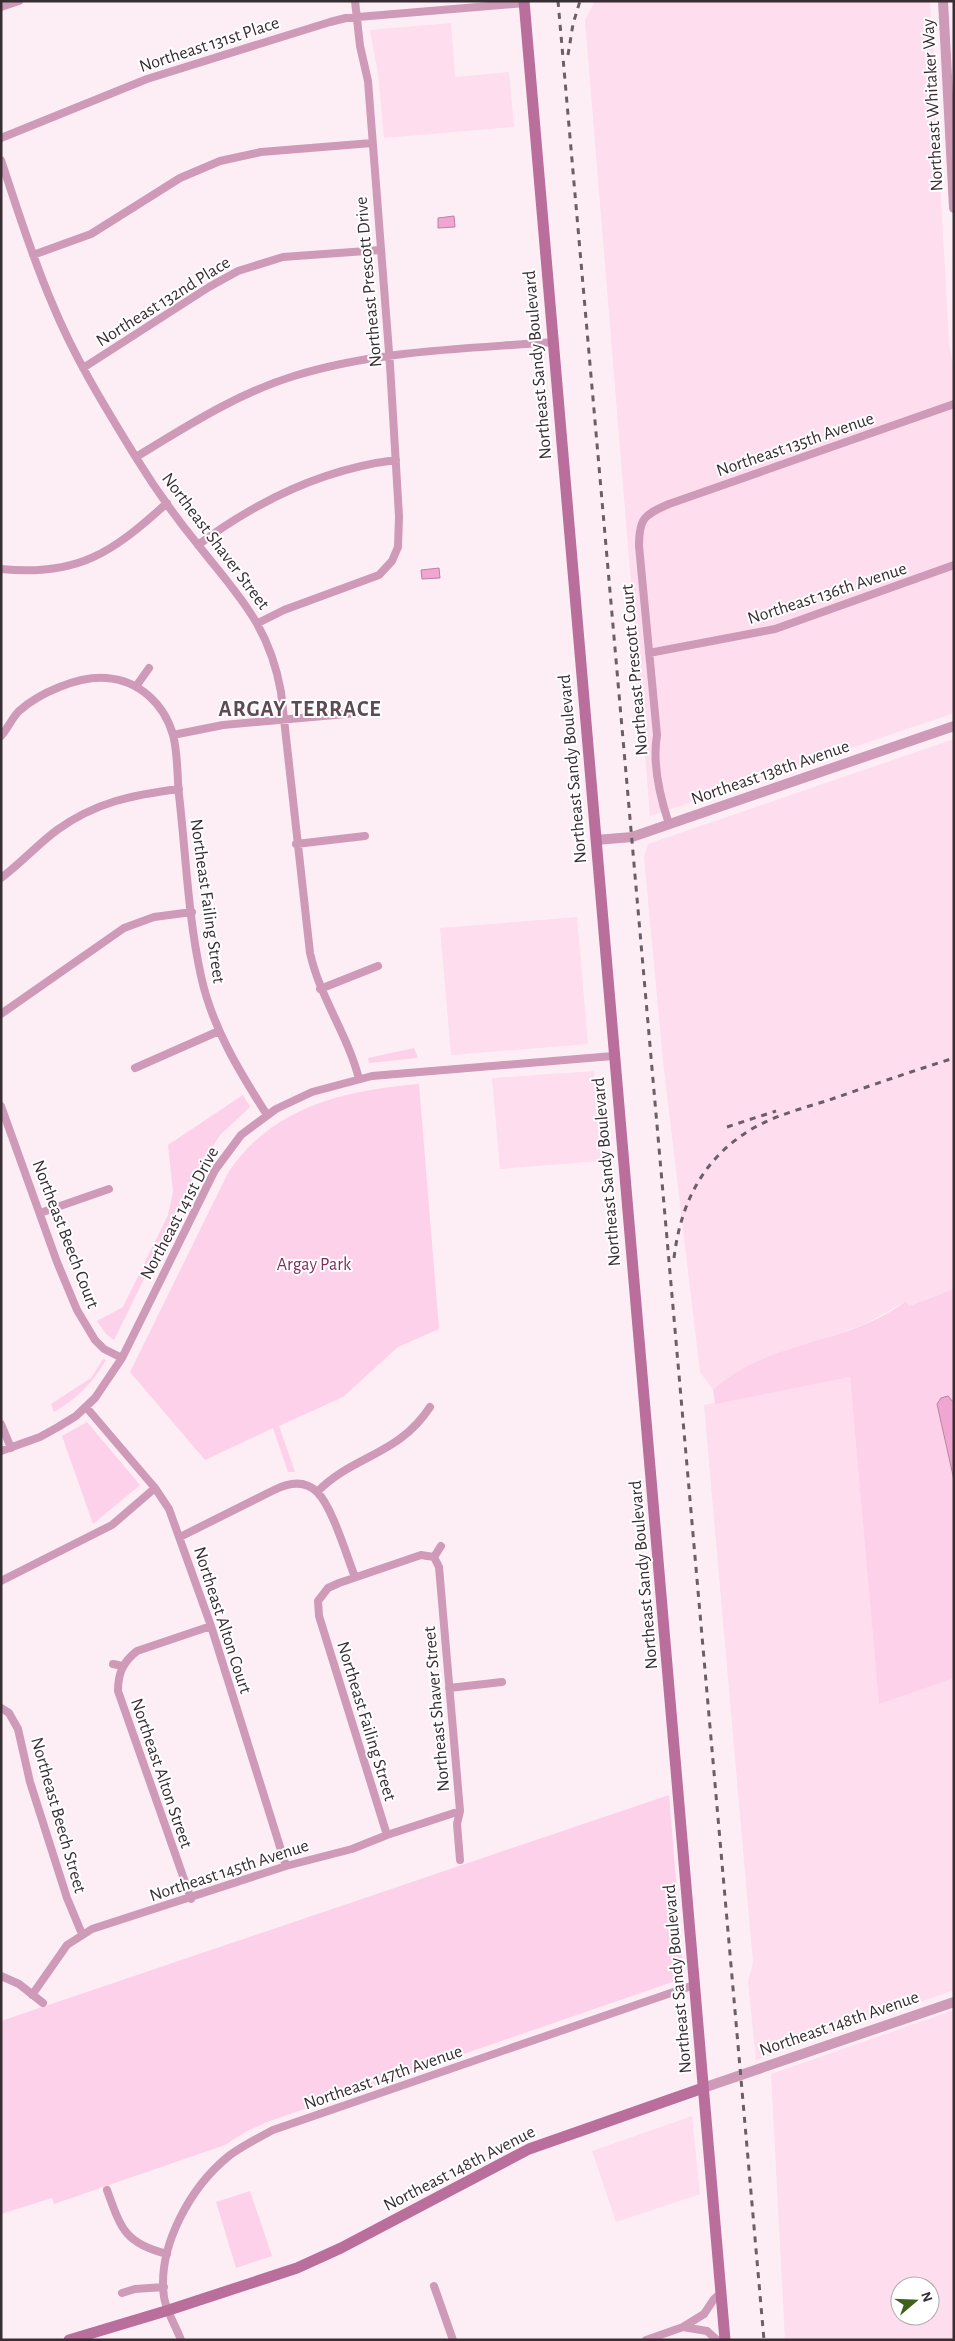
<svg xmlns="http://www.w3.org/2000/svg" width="955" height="2341" font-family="'Alegreya Sans',sans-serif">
	<rect width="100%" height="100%" fill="#fdeef6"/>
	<!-- built -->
	<path fill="#fdddee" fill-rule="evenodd" d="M595 1H930L949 343 954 372V713L650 816 585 20Z
		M451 23 455 77 509 72 514 127 384 138 378 74 370 30Z
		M954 739V1289L908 1306 906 1301 865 1324 761 1361 735 1373 713 1390 700 1372 663 1061 644 857 648 844Z
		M577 917 588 1044 451 1055 440 928Z
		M594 1071 601 1161 500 1169 492 1078Z
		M850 1377 879 1703 954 1678V1990L756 2060 748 1981 753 1963 704 1405Z
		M954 2010V2340H785L771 2074ZM900 2286H930V2316H900Z
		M692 2116 700 2194 616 2222 592 2151Z"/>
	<!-- green -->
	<path fill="#fdd1e9" d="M414 1048 418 1058 369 1063 368 1058Z
		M419 1084 439 1329 398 1347 343 1397 279 1426 295 1472H288L273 1428 205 1460 130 1372 228 1173C271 1107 345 1090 419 1084Z
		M243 1095 250 1107 220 1135 199 1167 114 1340 106 1334 97 1321 123 1307 168 1215 173 1192 168 1145Z
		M954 1289V1678L879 1704 850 1377 715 1404 713 1390C766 1340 850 1345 906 1301L909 1306Z
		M103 1359 106 1360C93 1383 76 1399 54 1412L51 1404 91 1378Z
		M87 1422 140 1485 93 1524 62 1436Z
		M669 1795 684 1978 267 2122 245 2132 225 2145 54 2204 52 2198 1 2214V2021Z
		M250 2191 272 2256 236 2268 216 2202Z"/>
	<!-- water -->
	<path fill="#f1a6d1" stroke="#b982a2" d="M454 216 455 227 438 228V218Z
		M439 568 440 578 422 579 421 570Z
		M948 1396 954 1403V1480L937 1404 941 1398Z"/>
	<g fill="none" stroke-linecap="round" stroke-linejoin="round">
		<!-- minor -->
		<path stroke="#ce9ab8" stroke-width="8" d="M1 7 19 1
			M1 138 147 79 330 22 346 18 525 3
			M1 160C17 208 32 257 52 303 74 357 105 407 135 456 154 487 176 518 199 546 239 597 269 625 281 692L310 953C320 998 348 1035 359 1079
			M33 255 91 234 180 178 220 161 261 152 372 143
			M83 368 209 287 238 271 283 257 380 250
			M136 457C187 426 236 394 294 376 378 350 466 349 553 342
			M198 545C257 501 322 469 396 460
			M1 569C78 577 113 552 167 503
			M258 623 284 610 379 575 392 561 398 547 399 516 390 365 368 81 360 46 355 1
			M649 653 775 629 954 565
			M137 685 149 668
			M173 735 223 725 357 713
			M1 736C8 728 12 718 19 711 39 693 78 676 106 678 138 680 164 703 173 735 178 753 177 776 179 795 186 855 188 917 201 976 212 1027 239 1071 267 1115
			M669 824C660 797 652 764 657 735L639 546C639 518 644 515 669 504L954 404
			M296 844 365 836
			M1 878C21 863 37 845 57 830 96 802 132 795 179 789
			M320 989 378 966
			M1 1014 124 928 154 917 192 912
			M135 1068 219 1031
			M1 1106 57 1262 77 1310 95 1340 104 1349 122 1358
			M40 1213 109 1189
			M86 1407 155 1488 169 1509 211 1626 286 1866
			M1 1424 11 1448
			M1 1451 40 1437 58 1427 76 1416 95 1398 122 1358 215 1170 241 1135 276 1109 312 1092 372 1076 613 1056
			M317 1492C353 1455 398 1456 430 1407
			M180 1537 274 1490C288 1483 304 1479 317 1492 332 1506 347 1557 355 1577
			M434 1557 439 1567 460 1811 457 1824 460 1860
			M434 1557 441 1546
			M1 1581 112 1525 155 1488
			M113 1664 122 1666
			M449 1688 502 1682
			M1 1708 9 1713 18 1729 30 1782 67 1898 82 1934
			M387 1835 319 1616 318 1601 328 1588 339 1583 421 1555 434 1557
			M191 1899 118 1691C118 1673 123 1662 137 1651L211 1626
			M1 1976 19 1984 43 2003
			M32 1995 67 1945 92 1929 286 1866 352 1849 387 1835 460 1811
			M107 2190C121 2228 124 2243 167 2254
			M434 2286 453 2340
			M122 2293 135 2289 164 2287
			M683 2327 707 2331 717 2340
			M181 2340C176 2326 166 2311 164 2297 157 2246 191 2186 230 2155 244 2145 258 2138 273 2130L694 1985
			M646 2340 683 2327 704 2314 714 2299 721 2293"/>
		<!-- tertiary -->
		<path stroke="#ce9ab8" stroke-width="10" d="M943 1 954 208
			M596 840 632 837 954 726
			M703 2088 954 2002"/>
		<!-- secondary -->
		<path stroke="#b96e9b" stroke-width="11" d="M524 1 725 2340
			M69 2340 169 2310 297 2268 341 2248 529 2149 703 2088"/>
		<!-- rail -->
		<path stroke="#6b5f66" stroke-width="3" stroke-dasharray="6 6" stroke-linecap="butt" d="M558 1 764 2340
			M568 55 573 24 580 1
			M727 1127 776 1111
			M674 1258C681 1200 705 1155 757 1126 780 1114 807 1107 832 1099 872 1085 913 1071 954 1058"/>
	</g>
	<g text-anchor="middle" stroke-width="4" stroke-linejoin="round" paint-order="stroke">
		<!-- street labels -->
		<g font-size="18" fill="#372d33" stroke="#fff">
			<text transform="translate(209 44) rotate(-18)" y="6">Northeast 131st Place</text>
			<text transform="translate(932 105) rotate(-93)" y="6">Northeast Whitaker Way</text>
			<text transform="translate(368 282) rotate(-95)" y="6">Northeast Prescott Drive</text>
			<text transform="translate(163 301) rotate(-32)" y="6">Northeast 132nd Place</text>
			<text transform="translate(537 365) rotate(-95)" y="6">Northeast Sandy Boulevard</text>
			<text transform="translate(795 444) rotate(-19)" y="6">Northeast 135th Avenue</text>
			<text transform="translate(216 541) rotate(53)" y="6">Northeast Shaver Street</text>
			<text transform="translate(827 593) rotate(-18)" y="6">Northeast 136th Avenue</text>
			<text transform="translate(634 670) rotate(-95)" y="6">Northeast Prescott Court</text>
			<text transform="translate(572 769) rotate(-95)" y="6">Northeast Sandy Boulevard</text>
			<text transform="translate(770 772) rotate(-19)" y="6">Northeast 138th Avenue</text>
			<text transform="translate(208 901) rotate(82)" y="6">Northeast Failing Street</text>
			<text transform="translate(606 1172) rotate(-95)" y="6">Northeast Sandy Boulevard</text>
			<text transform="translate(179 1213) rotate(-62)" y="6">Northeast 141st Drive</text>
			<text transform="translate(66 1234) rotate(69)" y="6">Northeast Beech Court</text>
			<text transform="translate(643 1575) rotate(-95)" y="6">Northeast Sandy Boulevard</text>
			<text transform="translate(223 1620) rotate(72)" y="6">Northeast Alton Court</text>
			<text transform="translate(436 1709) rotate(-95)" y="6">Northeast Shaver Street</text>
			<text transform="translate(367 1721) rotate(73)" y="6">Northeast Failing Street</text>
			<text transform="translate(162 1773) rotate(71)" y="6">Northeast Alton Street</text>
			<text transform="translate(59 1815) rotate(74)" y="6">Northeast Beech Street</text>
			<text transform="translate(229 1870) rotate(-18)" y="6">Northeast 145th Avenue</text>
			<text transform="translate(677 1979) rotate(-95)" y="6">Northeast Sandy Boulevard</text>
			<text transform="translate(839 2023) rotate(-19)" y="6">Northeast 148th Avenue</text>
			<text transform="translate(383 2077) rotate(-19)" y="6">Northeast 147th Avenue</text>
			<text transform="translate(459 2168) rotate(-27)" y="6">Northeast 148th Avenue</text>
		</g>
		<!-- park labels -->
		<g font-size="18" fill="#812c64" stroke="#fff">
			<text x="314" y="1270">Argay Park</text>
		</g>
		<!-- district labels -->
		<g font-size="22" font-weight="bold" letter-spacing="1" fill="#5e4a55" stroke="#fff">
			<text x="300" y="716">ARGAY TERRACE</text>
		</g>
	</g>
	<!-- border -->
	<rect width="955" height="2341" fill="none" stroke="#372d33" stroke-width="5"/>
	<!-- north arrow -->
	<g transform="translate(915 2301) rotate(71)"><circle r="24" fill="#ffffff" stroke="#afabad"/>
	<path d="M0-4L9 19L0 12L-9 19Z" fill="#3e621b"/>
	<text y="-8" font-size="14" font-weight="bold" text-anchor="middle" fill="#372d33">N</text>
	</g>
</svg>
